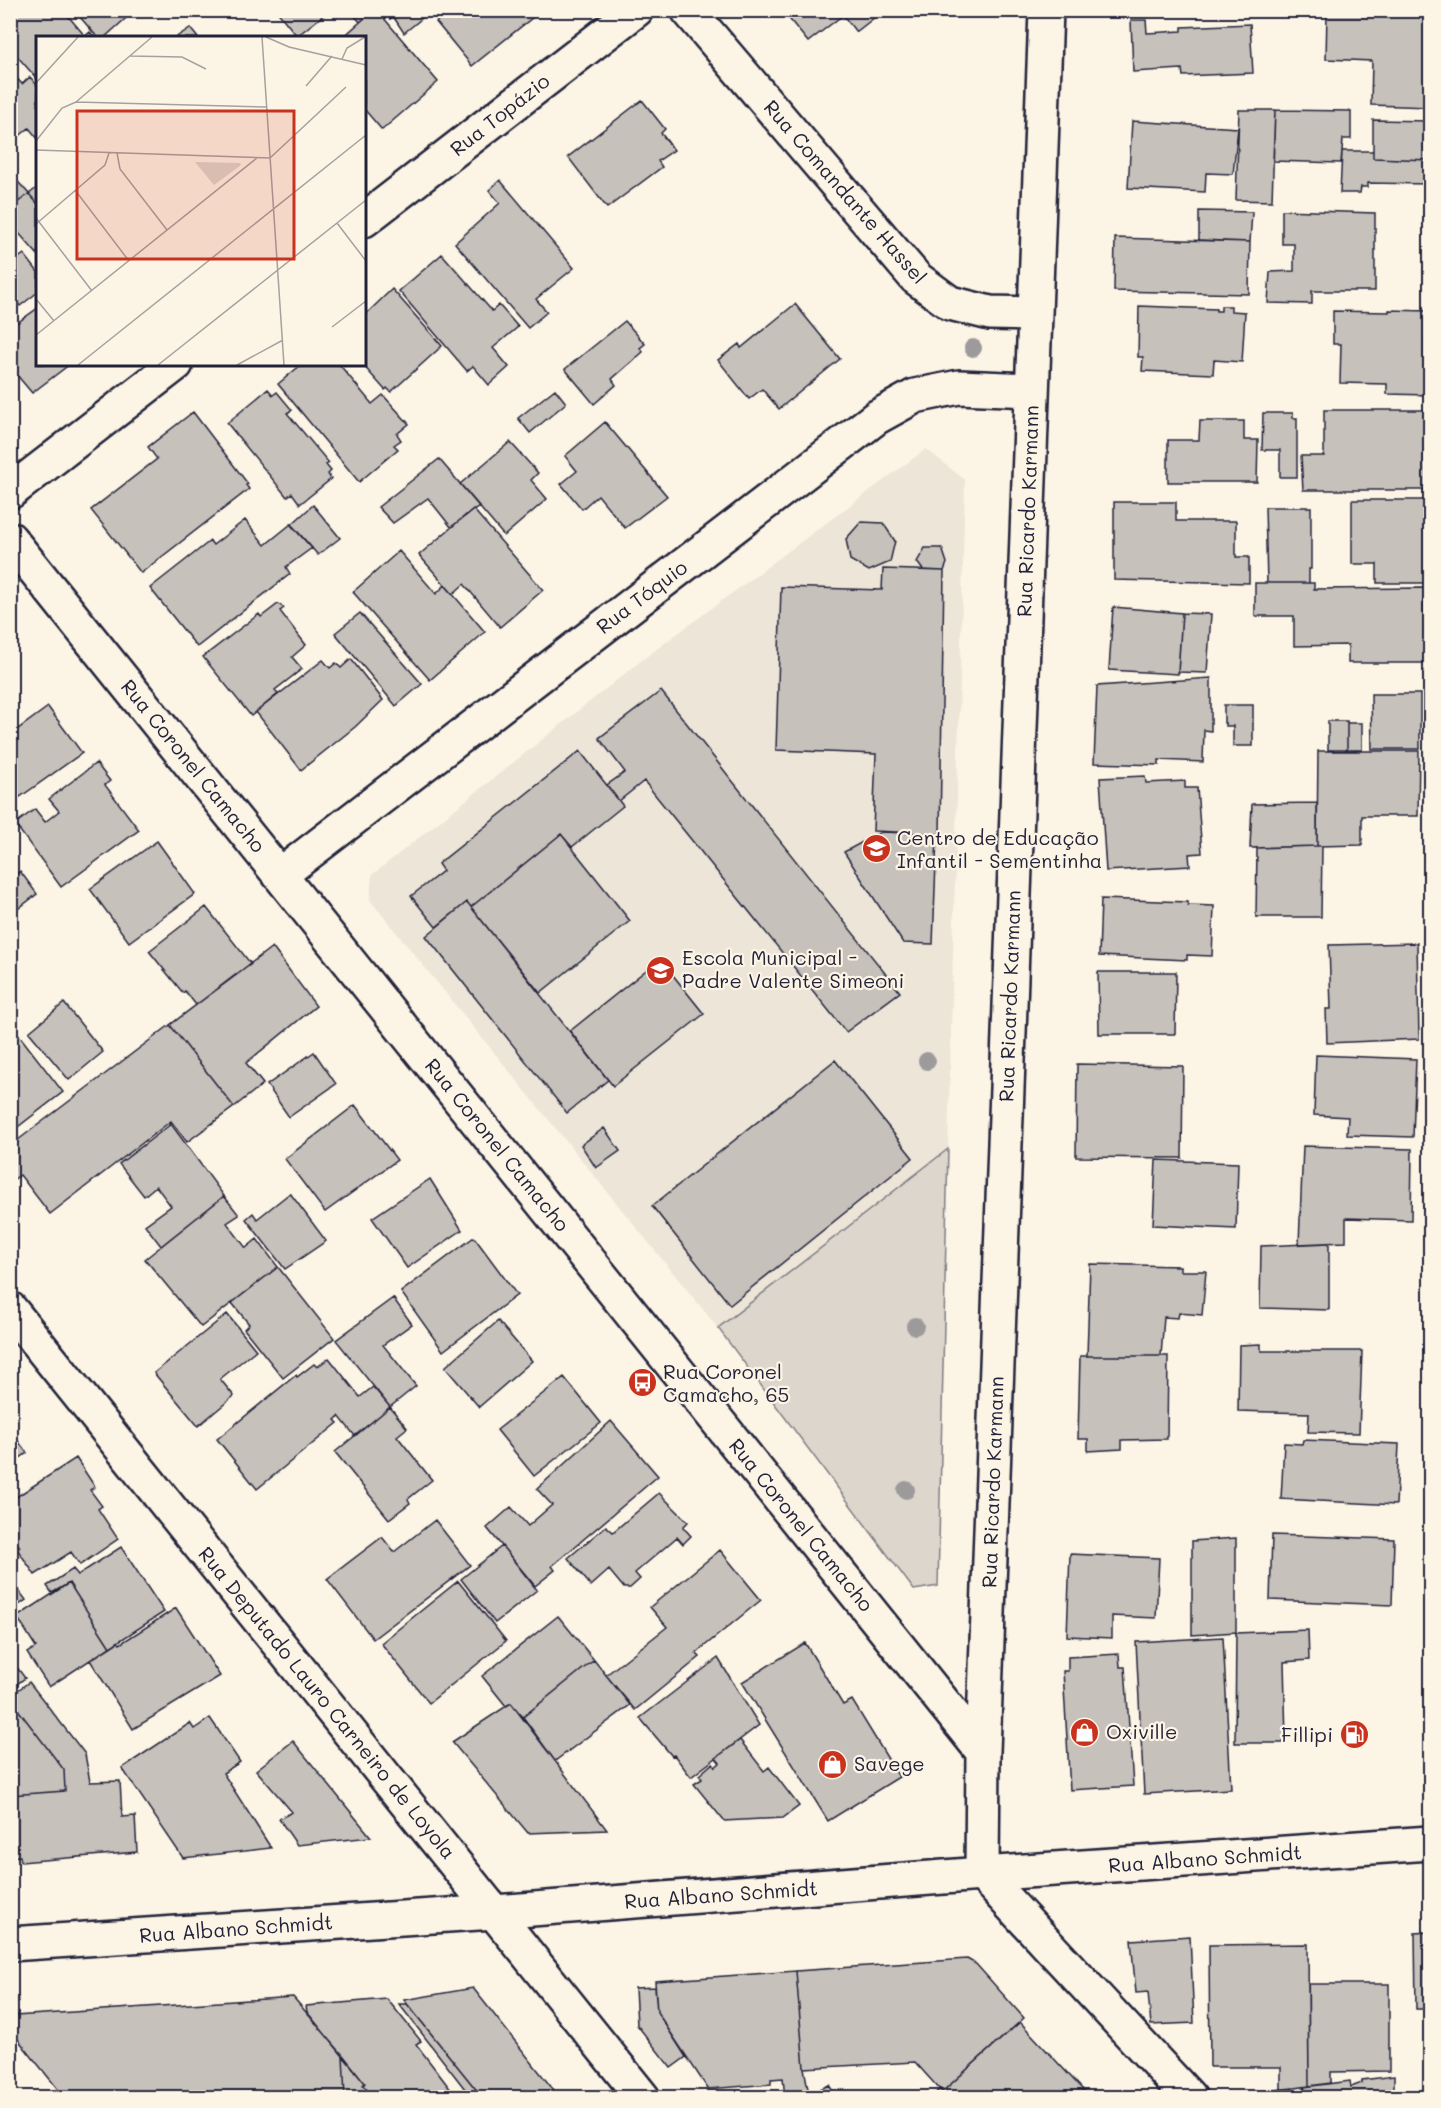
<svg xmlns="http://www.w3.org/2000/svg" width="1441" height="2108" font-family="Mali,sans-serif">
	<rect width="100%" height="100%" fill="#fcf5e5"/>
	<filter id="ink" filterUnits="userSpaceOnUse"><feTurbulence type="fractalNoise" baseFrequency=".0167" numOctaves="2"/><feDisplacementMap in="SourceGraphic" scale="12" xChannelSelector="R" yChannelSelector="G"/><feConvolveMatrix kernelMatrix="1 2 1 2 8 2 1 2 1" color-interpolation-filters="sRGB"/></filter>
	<g filter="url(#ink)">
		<!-- built -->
		<path fill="#ece5d8" d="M926 449 965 480 948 1149 718 1328 370 900 372 875 646 657Z"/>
		<!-- green -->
		<path fill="#dcd6cc" stroke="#7f7c84" stroke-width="1.5" d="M948 1149 938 1586 914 1590 718 1328Z"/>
		<!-- building -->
		<path fill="#c6c1bb" stroke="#22223b" stroke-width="1.5" d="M10 10H63L85 36 90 32 95 38H38V80L10 48Z
			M74 10H135L104 38H98Z
			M276 10H330L297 36Z
			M350 10H374L360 22Z
			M374 10H377L438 82 382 130 364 109V38H342Z
			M384 10H432L404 33 393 16 390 19Z
			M450 10H542L472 66 436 22Z
			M782 10H884L856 32 843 15 808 42Z
			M1237 10H1267V13H1237Z
			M1278 10H1315V13H1278Z
			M1327 13H1430V107L1371 105 1372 61 1326 59Z
			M1131 20H1146L1147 33 1182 31V27L1250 24 1253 73 1183 76 1182 69 1133 72Z
			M190 28 198 38H176L178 36Z
			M10 71 22 84 30 77 38 86V139L29 128 10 144Z
			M642 100 665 129 661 133 674 150 658 161 662 167 607 208 568 157Z
			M1239 110H1275L1272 201 1236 200Z
			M1275 110 1351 111V139H1343L1341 163 1273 161Z
			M1373 120 1430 121V160L1373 158Z
			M1132 121 1238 128 1233 174 1206 173 1205 192 1128 188Z
			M1342 151H1373V158L1430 160V184L1368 183V187H1361L1360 193H1340Z
			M10 173 29 194 10 208Z
			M500 180 574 268 536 299 547 312 528 328 455 243 500 203 489 190Z
			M38 187V204L29 194Z
			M29 194 38 204V255L10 223V208Z
			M1282 210 1375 213V291H1312V304L1268 303 1270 272 1294 271V244H1282Z
			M1199 211 1252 212 1250 242 1199 240Z
			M1115 238 1250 242 1249 294 1114 291Z
			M24 254 38 272V292L20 306 10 294V264Z
			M442 254 492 311 499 305 518 327 493 348 509 367 489 385 473 366 467 371 399 291Z
			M392 289 442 346 391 392 387 388 385 390 362 364H364V316Z
			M795 304 840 359 779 409 762 389 749 399 718 360 739 344 741 348Z
			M1139 306 1216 309V311H1221V306H1231V311L1245 312 1242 362 1214 360 1213 374 1142 371 1143 357H1138Z
			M38 308V364H70L32 393 10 367V328Z
			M1389 310 1430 311 1429 333 1426 332 1425 348 1430 349V395L1387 394V384L1340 383 1341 344H1333V311L1389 312Z
			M625 321 645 344 640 348 643 352 612 379 616 385 594 404 565 369Z
			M302 364H339L372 404 383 395 409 424 397 434 401 440 394 445 398 449 359 482 278 384Z
			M268 389 273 395 277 392 292 410 287 413 329 463 326 465 331 471 328 474 331 479 300 504 292 493 287 497 227 423Z
			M555 389 566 403 530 433 518 418Z
			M1324 410H1430V490H1303L1301 456H1324Z
			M193 412 248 484 246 485 249 489 141 573 91 510 157 459 148 447Z
			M1263 413H1293V418H1297V477H1280V450H1262Z
			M1200 421H1244V440H1258L1257 482H1168V440H1199Z
			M605 422 667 496 625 528 598 495 582 509 561 484 577 471 565 456Z
			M510 442 538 473 531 480 547 499 504 536 460 484Z
			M439 459 479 506 451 527 428 498 393 523 378 507Z
			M1352 500H1427V583H1377V564H1352Z
			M1114 502H1176V521H1236V557H1249V583L1114 580Z
			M313 505 340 538 318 555 291 525Z
			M1265 507H1311V569H1309V583H1267Z
			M473 509 543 590 500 627 464 584 453 594 419 555Z
			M245 520 265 545 291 524 312 548 286 567 290 574 197 647 150 588 210 541 213 545Z
			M861 522 883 523 895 541 890 562 869 571 850 560 846 539Z
			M925 548H942L947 563 944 571 923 570 917 562Z
			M399 551 436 594 445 585 485 632 430 680 353 592Z
			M883 569 944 571 940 834 873 831 876 754 776 750 781 587 882 590Z
			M1255 583H1314V589L1424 588 1425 663H1348V645L1294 646V616H1255Z
			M278 604 284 608 280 611 306 645 292 657 302 669 275 690 278 694 251 716 203 657 259 614 261 617Z
			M1113 607 1182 613 1178 674 1109 670Z
			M360 613 422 684 396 706 335 633Z
			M1182 613 1211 614 1207 673 1178 672Z
			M351 659 383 700 355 727 301 770 256 712 323 660 330 668 336 663 341 668Z
			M1211 678V731L1204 730 1203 762 1159 760V765L1094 763 1097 686Z
			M661 691 900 992 846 1032 644 781 619 801 607 785 625 772 599 738Z
			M1371 694H1420V749H1372Z
			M1224 705H1253V746H1233V726H1226V723H1224Z
			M48 707 82 753 20 797 10 784V735Z
			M1328 721H1347V750H1328Z
			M1347 723H1362V750H1347Z
			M580 751 623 806 572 847 561 834 471 907 467 902 436 927 411 896 443 871 438 864Z
			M1318 751H1419L1418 816H1362V845L1317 846Z
			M96 763 110 781 105 785 139 830 61 887 15 824 35 809 45 822 59 811 49 799Z
			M1145 776 1146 783 1185 781V788H1197L1202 853 1189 854 1190 866 1106 871 1100 778Z
			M1317 803V846L1250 848 1252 804Z
			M881 832 937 834 933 944 903 943 844 852Z
			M561 834 630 921 540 993 471 907Z
			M157 841 195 894 129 942 90 889Z
			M1317 846H1322L1321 917H1256L1257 848Z
			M20 871 37 894 10 915V879Z
			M1101 899 1188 902V905L1214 906 1212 956 1187 955V960L1099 956Z
			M467 902 608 1080 567 1113 426 936Z
			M206 907 251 964 196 1005 185 991 183 993 149 951Z
			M1417 943 1419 1039 1327 1043 1326 1009H1331L1329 945Z
			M272 947 316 1006 246 1063 263 1084 234 1107 170 1025Z
			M660 959 704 1014 613 1086 570 1031Z
			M1098 972H1176L1175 1034H1099Z
			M64 1003 103 1052 69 1080 29 1032Z
			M170 1025 234 1107 187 1142 171 1121 50 1214 20 1175 10 1182V1146Z
			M15 1030 63 1092 10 1133V1034Z
			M314 1052 336 1084 289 1117 267 1085Z
			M1316 1055 1416 1059 1413 1137 1347 1135 1348 1117 1314 1115Z
			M835 1060 913 1158 730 1305 652 1206Z
			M1077 1064 1183 1066 1182 1158 1076 1157Z
			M355 1105 397 1160 325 1212 285 1159Z
			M171 1124 224 1196 161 1246 145 1225 171 1206 156 1186 144 1196 119 1164Z
			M604 1128 620 1151 596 1168 581 1145Z
			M1303 1146 1412 1149 1411 1220 1346 1218V1242L1299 1244Z
			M1156 1160 1238 1163 1236 1229 1153 1225Z
			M430 1179 462 1230 407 1268 372 1218Z
			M290 1193 326 1241 285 1269 246 1219 253 1213 257 1219Z
			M224 1196 239 1215 227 1223 246 1248 257 1239 278 1267 201 1327 145 1259Z
			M474 1237 517 1295 443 1351 401 1292Z
			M1329 1243V1310L1260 1308 1261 1246Z
			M1090 1264 1180 1266V1271H1206L1202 1315 1179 1313 1178 1318 1164 1317 1161 1356H1087Z
			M278 1267 334 1338 283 1378 244 1329 249 1324 232 1303Z
			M393 1298 412 1324 383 1345 416 1386 390 1407 336 1340Z
			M227 1314 256 1350 220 1379 234 1396 198 1426 154 1373Z
			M498 1321 532 1361 479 1407 445 1367Z
			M1261 1344V1351H1362L1359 1433 1308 1432 1309 1413 1238 1411 1239 1345Z
			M1080 1356H1168L1167 1439 1122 1440V1449L1088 1451V1439H1078Z
			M329 1358 360 1397 373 1387 390 1407 355 1436 339 1416 335 1420 338 1423 257 1489 217 1439 296 1375 297 1377 314 1364 317 1367Z
			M564 1377 601 1423 534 1476 497 1430Z
			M390 1407 407 1428 397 1436 432 1480 408 1499 410 1503 389 1519 335 1452Z
			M611 1421 658 1476 552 1566 555 1570 535 1586 487 1528 511 1507 528 1526 552 1505 537 1489Z
			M10 1430 27 1453 10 1465Z
			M1303 1440 1399 1444 1396 1505 1281 1499 1284 1443 1302 1444Z
			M76 1458 95 1487 90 1490 102 1506 98 1509 118 1539 80 1565 71 1552 35 1575 17 1549 20 1547 10 1533V1530L14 1527 13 1524 10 1525V1501Z
			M659 1493 688 1522 683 1527 691 1536 683 1544 677 1537 635 1573 640 1579 630 1588H624L609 1570 591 1586 568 1558 606 1526 613 1532Z
			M435 1520 470 1565 373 1639 327 1579 382 1537 394 1552Z
			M1272 1535 1394 1539 1392 1605 1270 1600Z
			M1236 1538V1632L1192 1635V1541Z
			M502 1546 537 1590 495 1623 461 1579Z
			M121 1547 164 1612 110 1647 69 1583 52 1593 47 1586 73 1569 78 1575Z
			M720 1550 761 1600 696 1653 700 1657 635 1710 606 1675 667 1627 650 1607Z
			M1070 1554 1159 1558 1156 1618 1112 1616V1638L1067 1636Z
			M10 1579 26 1600 10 1611Z
			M458 1581 506 1641 429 1703 381 1643Z
			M69 1583 110 1647 49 1687 27 1653 36 1647 17 1617Z
			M176 1608 220 1676 133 1729 90 1660 118 1642 120 1644Z
			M558 1616 594 1660 523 1717 511 1703 506 1706 482 1676Z
			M1308 1630 1309 1660 1284 1662 1286 1740 1282 1743H1235L1236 1633Z
			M1223 1637 1231 1789 1144 1794 1136 1642Z
			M805 1643 843 1705 852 1700 899 1777 828 1821 742 1682Z
			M1119 1654 1120 1667H1125L1133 1786 1070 1790 1063 1671H1068V1657Z
			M10 1658 25 1678 10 1689Z
			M718 1658 759 1725 691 1777 674 1755 672 1756 640 1718Z
			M594 1660 630 1705 555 1761 523 1717Z
			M29 1682 85 1754 90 1782 120 1781 122 1817 135 1816 137 1852 21 1862 20 1856 10 1857V1795L65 1791 64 1770 10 1699V1696Z
			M10 1699 64 1770 65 1791 10 1795Z
			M511 1703 555 1761 607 1830 528 1833 452 1742Z
			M210 1718 240 1762 223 1773 271 1848 183 1858 122 1768 190 1723 194 1729Z
			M740 1740 764 1771 769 1767 799 1806 783 1818 724 1821 694 1784 702 1779 699 1775 713 1763 715 1767 720 1763 716 1758Z
			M293 1741 371 1837 297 1845 279 1819 292 1812 256 1770Z
			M1430 1932V2009H1416L1415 1933Z
			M1190 1936 1194 2023 1151 2025 1148 1992 1136 1993 1131 1940Z
			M1308 1944 1309 2086 1281 2090V2067H1210L1209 1945Z
			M967 1959 976 1964 1024 2018 942 2092 915 2062 804 2068 796 1971Z
			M796 1971 804 2068 809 2094 800 2098H785L783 2078 771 2079V2084L708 2089 657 2012 655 1981Z
			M1308 1984H1389V2071L1331 2072V2083L1309 2086Z
			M655 1987 657 2012 686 2057 671 2068 637 2025 635 1988Z
			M473 1988 560 2098H483L404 2000Z
			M293 1997 343 2055 345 2098H65L12 2032 15 2016Z
			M387 1999 421 2041 416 2044 451 2090 442 2098H374L363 2085 365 2083 307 2012 306 2006Z
			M399 2004H407L483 2098H472Z
			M1020 2022 1084 2091 1077 2098H930L940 2089 942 2092Z
			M343 2055 365 2083 363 2085 374 2098H345Z
			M1394 2076V2098H1308L1304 2087 1350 2081 1351 2087 1362 2083V2080Z
			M829 2085 837 2098H800L809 2094Z
			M1292 2088 1293 2098H1232L1231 2095Z"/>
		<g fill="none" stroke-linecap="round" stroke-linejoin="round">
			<defs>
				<path id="minor" d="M688 10 916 278 950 303 990 313 1035 314
					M1046 10 983 1752 982 1874 1190 2098
					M364 220 636 10
					M10 492 176 364
					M10 539 983 1752
					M280 875 877 417 915 396 959 387 1032 390
					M10 1309 643 2098"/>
				<path id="major" d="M10 1944 494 1912 982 1874 1430 1843"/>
			</defs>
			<!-- minor casing -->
			<use href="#minor" stroke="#22223b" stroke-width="38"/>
			<!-- major casing -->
			<use href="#major" stroke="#22223b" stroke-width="38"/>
			<!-- minor -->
			<use href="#minor" stroke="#fcf5e5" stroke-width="33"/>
			<!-- major -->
			<use href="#major" stroke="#fcf5e5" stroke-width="33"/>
		</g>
		<!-- trees -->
		<g fill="#9d9a9b">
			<circle cx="973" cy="348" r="9"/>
			<circle cx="927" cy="1061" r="9"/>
			<circle cx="915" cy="1326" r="9"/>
			<circle cx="906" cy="1490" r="9"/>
		</g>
	</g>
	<!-- icons -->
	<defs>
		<symbol id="school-disc" viewBox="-11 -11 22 22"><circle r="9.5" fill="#c8321e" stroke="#fcf5e5"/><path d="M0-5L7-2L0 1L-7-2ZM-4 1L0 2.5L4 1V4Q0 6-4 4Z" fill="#fff"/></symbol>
		<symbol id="bus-disc" viewBox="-11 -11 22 22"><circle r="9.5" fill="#c8321e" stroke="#fcf5e5"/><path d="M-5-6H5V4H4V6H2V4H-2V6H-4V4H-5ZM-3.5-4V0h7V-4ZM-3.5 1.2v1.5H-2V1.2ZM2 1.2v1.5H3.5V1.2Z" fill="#fff"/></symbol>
		<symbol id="shop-disc" viewBox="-11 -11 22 22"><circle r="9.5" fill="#c8321e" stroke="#fcf5e5"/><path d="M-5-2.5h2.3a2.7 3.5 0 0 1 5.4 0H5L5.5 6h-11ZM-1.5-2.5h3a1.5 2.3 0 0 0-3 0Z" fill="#fff"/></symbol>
		<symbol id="fuel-disc" viewBox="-11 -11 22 22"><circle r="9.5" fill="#c8321e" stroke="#fcf5e5"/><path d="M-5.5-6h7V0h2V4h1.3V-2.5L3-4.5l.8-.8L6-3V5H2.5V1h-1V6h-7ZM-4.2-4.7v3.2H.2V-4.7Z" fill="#fff"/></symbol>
	</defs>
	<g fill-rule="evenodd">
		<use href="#school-disc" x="860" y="832" width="33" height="33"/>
		<use href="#school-disc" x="644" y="954" width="33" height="33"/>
		<use href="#bus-disc" x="626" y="1366" width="33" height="33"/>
		<use href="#shop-disc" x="1068" y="1716" width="33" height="33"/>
		<use href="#fuel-disc" x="1338" y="1718" width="33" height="33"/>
		<use href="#shop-disc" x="816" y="1748" width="33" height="33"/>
	</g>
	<g text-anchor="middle" stroke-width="4.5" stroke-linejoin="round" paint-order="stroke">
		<!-- street labels -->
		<g font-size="20" fill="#22223b" stroke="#fcf5e5">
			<text transform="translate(500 115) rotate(-38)" y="7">Rua Topázio</text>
			<text transform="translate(845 192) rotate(49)" y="7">Rua Comandante Hassel</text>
			<text transform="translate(1028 511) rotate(-88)" y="7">Rua Ricardo Karmann</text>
			<text transform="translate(642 597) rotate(-37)" y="7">Rua Tóquio</text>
			<text transform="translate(193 766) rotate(51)" y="7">Rua Coronel Camacho</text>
			<text transform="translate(1010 996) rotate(-88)" y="7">Rua Ricardo Karmann</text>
			<text transform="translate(497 1145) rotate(51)" y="7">Rua Coronel Camacho</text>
			<text transform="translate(993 1482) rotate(-88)" y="7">Rua Ricardo Karmann</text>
			<text transform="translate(801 1525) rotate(51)" y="7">Rua Coronel Camacho</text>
			<text transform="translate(327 1703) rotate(51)" y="7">Rua Deputado Lauro Carneiro de Loyola</text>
			<text transform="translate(1205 1859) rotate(-4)" y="7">Rua Albano Schmidt</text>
			<text transform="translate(721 1895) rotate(-4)" y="7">Rua Albano Schmidt</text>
			<text transform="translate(236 1929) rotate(-4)" y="7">Rua Albano Schmidt</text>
		</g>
		<!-- poi labels -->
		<g font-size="20" fill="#22223b" stroke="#fcf5e5" text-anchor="start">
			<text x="897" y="845">Centro de Educação<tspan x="897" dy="23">Infantil - Sementinha</tspan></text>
			<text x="682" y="965">Escola Municipal -<tspan x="682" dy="23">Padre Valente Simeoni</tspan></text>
			<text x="663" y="1379">Rua Coronel<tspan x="663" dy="23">Camacho, 65</tspan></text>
			<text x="1106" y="1739">Oxiville</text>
			<text x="1333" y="1742" text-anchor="end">Fillipi</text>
			<text x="854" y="1771">Savege</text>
		</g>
	</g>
	<!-- overview -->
	<g transform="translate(36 36)">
		<rect width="330" height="330" fill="#fcf5e5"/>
		<path d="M159 126 204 127 205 129 178 149Z" fill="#dcd6cc"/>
		<path fill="none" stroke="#a5a1a1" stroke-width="1.5" d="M226 1 248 329M230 1 253 11 330 29M94 20 146 21 170 33M306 23 311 12 329 1M0 47 42 1M270 50 296 20M40 66 116 1M0 105 26 72 40 66 230 71M0 114 234 122 310 51M81 117 84 133 131 194M39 154 93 225M0 182 56 255M301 187 330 225M0 188 69 129 73 117M0 263 18 285M296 291 330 265M0 299 221 122M42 329 330 99M122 329 330 164M201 329 247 304"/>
		<path fill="#c8321e" fill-opacity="0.15" stroke="#c8321e" stroke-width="3" d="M41 75H258V223H41Z"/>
		<rect width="330" height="330" fill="none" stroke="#22223b" stroke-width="3"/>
	</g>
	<!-- margin -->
	<rect width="1441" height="2108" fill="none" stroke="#fcf5e5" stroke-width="36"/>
	<rect x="18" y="18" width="1405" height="2072" fill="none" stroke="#22223b" stroke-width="2" filter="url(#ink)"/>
</svg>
